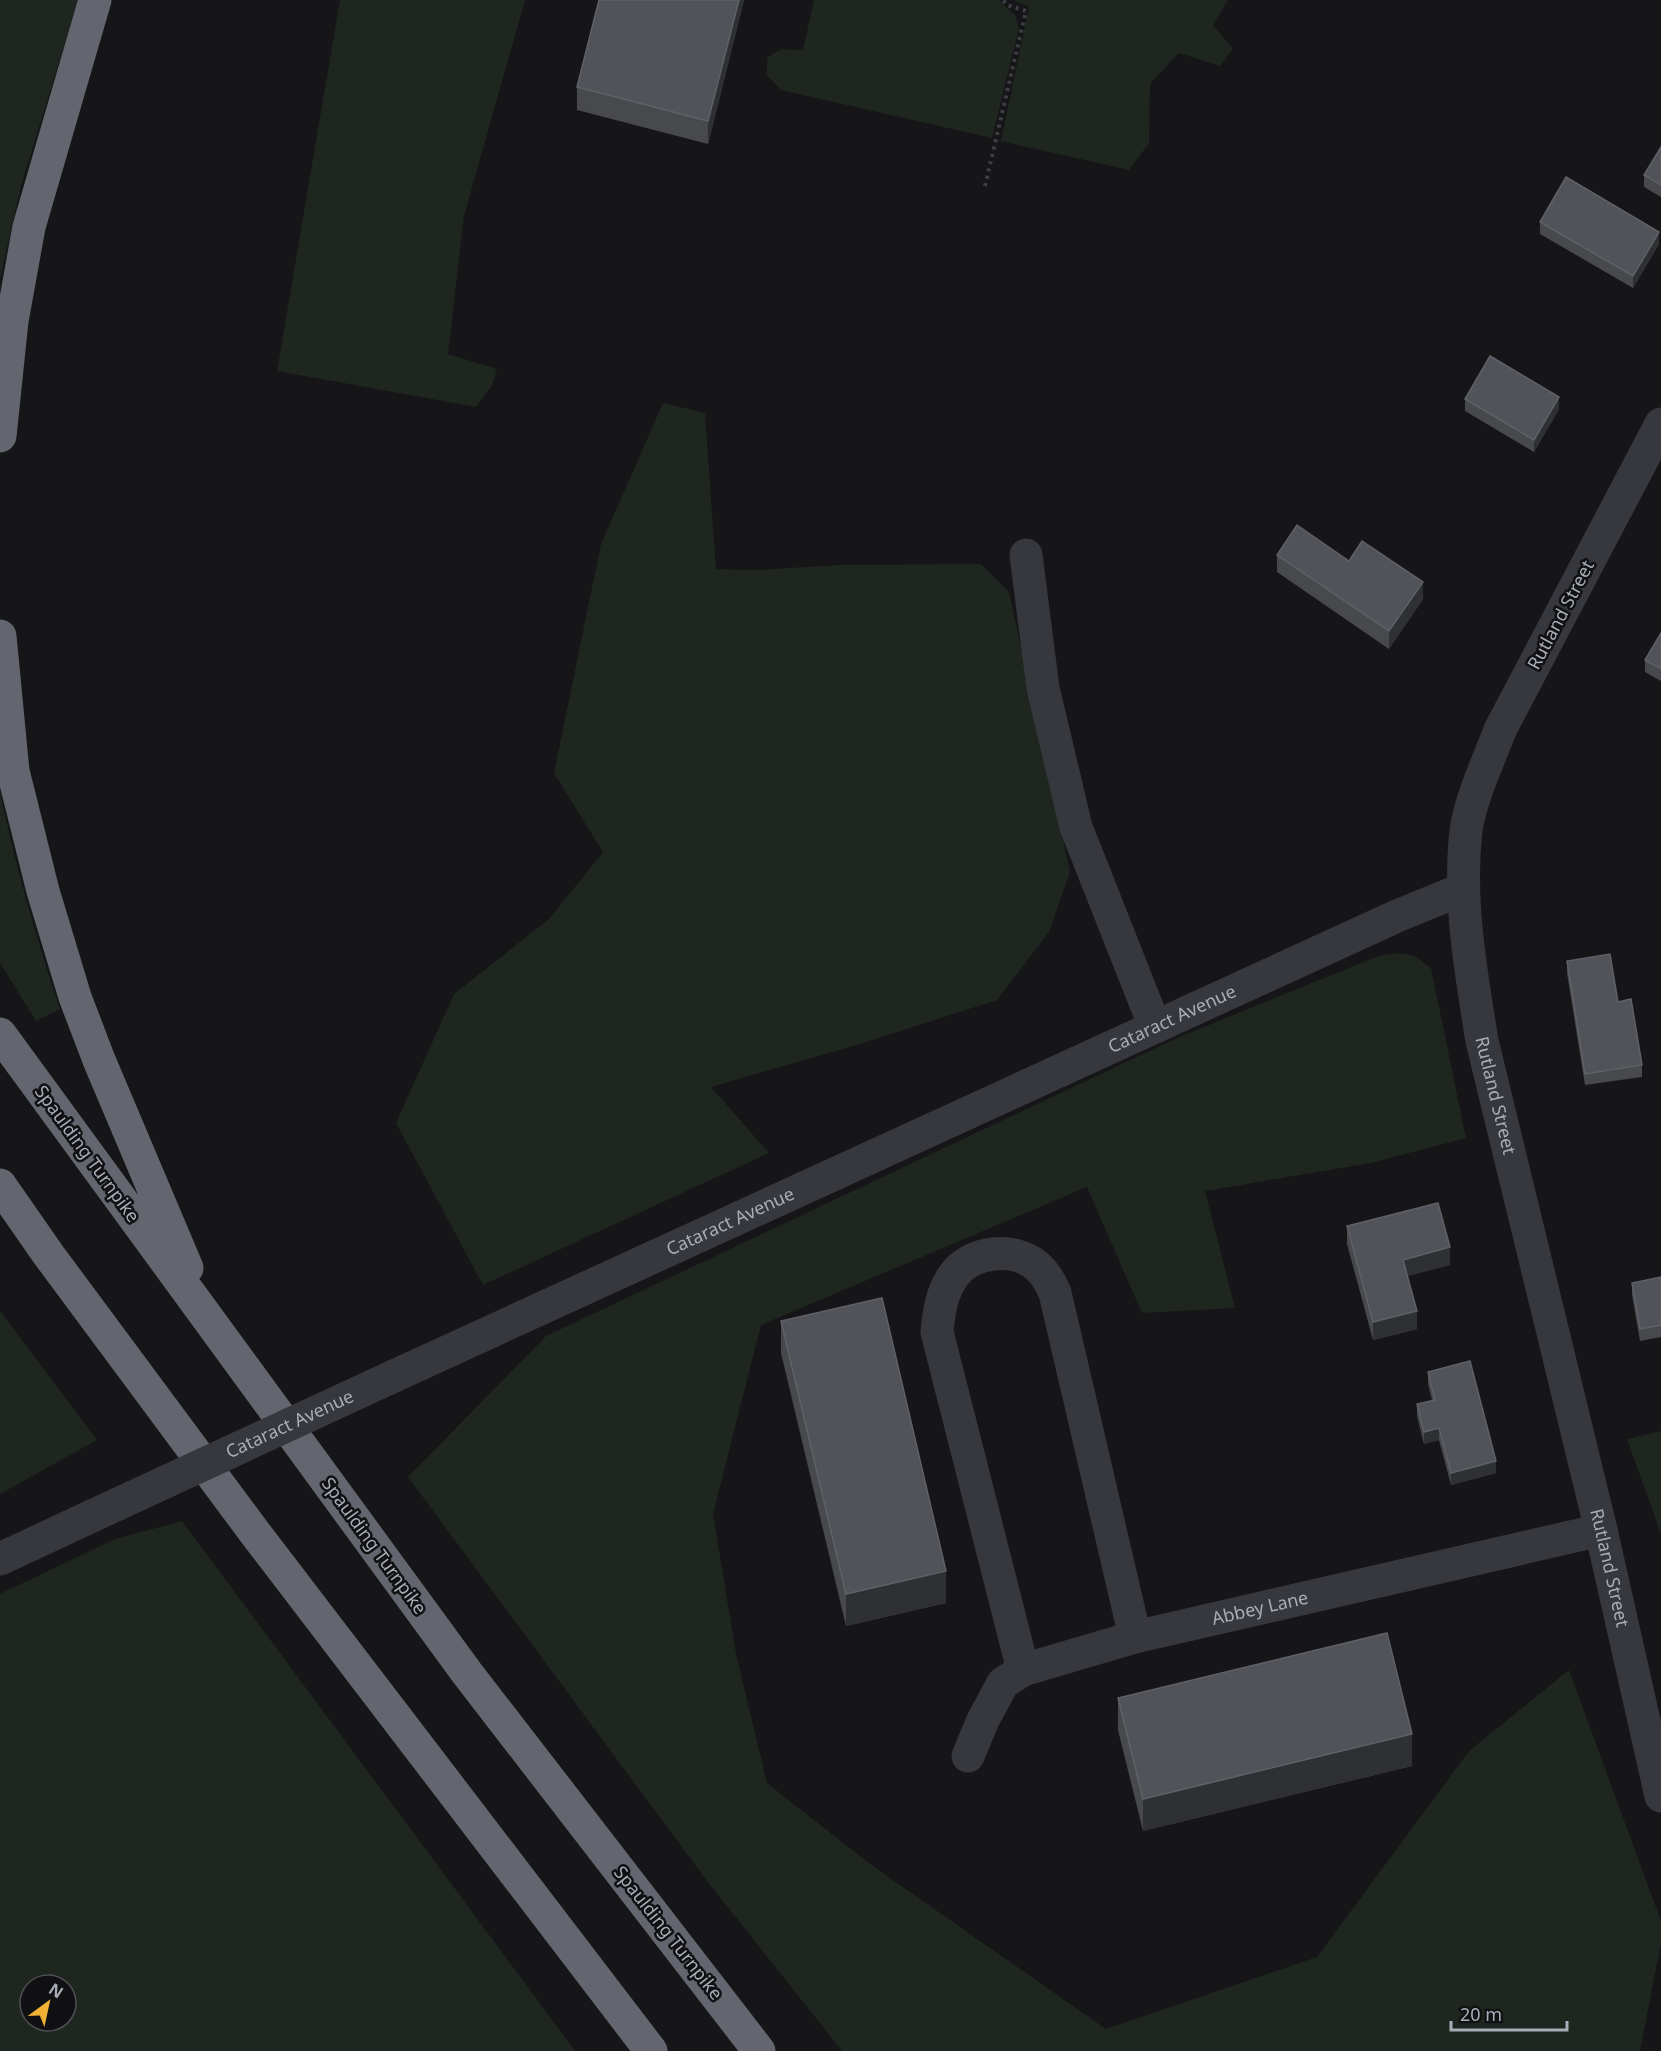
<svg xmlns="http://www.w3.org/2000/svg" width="1661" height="2051" font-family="'Noto Sans',sans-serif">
	<rect width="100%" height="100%" fill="#161618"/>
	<!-- green -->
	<path fill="#1e261f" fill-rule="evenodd" d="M0 0H78L21 186 0 279Z
		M340 0H525L464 216 448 354 497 369 492 386 476 407 277 371Z
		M814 0H999L1015 15 1019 28 992 138 781 90 767 75V58L781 49 803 50Z
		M1014 0H1228L1213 25 1233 49 1220 66 1179 53 1150 84 1149 143 1129 170 1001 141 1029 7Z
		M663 403 705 413 716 569 758 570 838 565 981 564 1009 592 1070 872 1049 932 997 1000 860 1044 711 1087 769 1153 483 1285 396 1123 454 994 549 919 603 852 554 773 601 544Z
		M0 791C15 866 36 937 60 1009L36 1021 0 963Z
		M1397 953 1415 956 1431 968 1466 1138 1371 1163 1205 1191 1235 1308 1142 1313 1087 1187 761 1325 713 1514 736 1654 767 1783 870 1864 1106 2029 1317 1957 1469 1751 1569 1670 1661 1921V1943L1640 2051H842L707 1881 408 1477 546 1336 1177 1038 1378 956Z
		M0 1311 97 1440 0 1494Z
		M1661 1431V1534L1627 1439Z
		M182 1521 542 2006 575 2051H0V1594L115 1539ZM30 1985H66V2021H30Z"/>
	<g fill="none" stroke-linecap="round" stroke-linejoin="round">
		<!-- path -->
		<path stroke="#3d3f44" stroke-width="4" stroke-dasharray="3 4.5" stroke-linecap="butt" d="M985 186 1026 11 1007 5 1003 0"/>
		<!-- minor -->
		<g stroke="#37383d" stroke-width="33">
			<path id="s1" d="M1661 424 1500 730C1489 760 1470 799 1466 831 1458 901 1471 972 1482 1041L1601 1530 1661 1796"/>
			<path d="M1026 555 1043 688 1076 827 1155 1027"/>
			<path id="s2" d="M394 1376 1397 916 1463 889"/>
			<path d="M0 1559 92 1516"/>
			<path d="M1023 1670 937 1332C939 1312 941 1293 954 1275 971 1251 1014 1246 1037 1266 1046 1274 1050 1282 1055 1293L1135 1637"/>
			<path id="s3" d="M968 1756 983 1720 1003 1683 1023 1670 1135 1637 1601 1530"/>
		</g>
		<!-- highway -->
		<path stroke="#63666e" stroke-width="33" d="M0 436 12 321 29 227 95 0
			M0 636 13 771 43 891 75 997 99 1060 187 1268
			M0 1034 467 1673 759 2051
			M0 1185 48 1254 255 1533 651 2051"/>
		<!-- minor-bridge -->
		<path stroke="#37383d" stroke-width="33" id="s4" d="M92 1516 394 1376"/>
	</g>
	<!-- wall -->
	<path fill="#47494d" d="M599 0H744L708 144 577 110V87Z
		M1661 147V197L1644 187V175Z
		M1540 222 1659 244 1633 288 1540 234Z
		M1465 399 1559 409 1534 452 1465 411Z
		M1277 555 1349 561 1423 599 1389 649 1277 572Z
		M1661 633V681L1645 672V660Z
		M1567 961 1618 1002 1642 1065V1077L1585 1085 1567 973Z
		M1347 1226 1450 1265 1407 1276 1417 1329 1373 1340 1347 1244Z
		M1661 1277V1337L1640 1341 1632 1295V1283Z
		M781 1321 946 1603 846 1626 781 1353Z
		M1428 1372 1496 1473 1451 1485 1439 1440 1424 1444 1417 1416V1404L1432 1400 1428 1384Z
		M1118 1698 1412 1766 1143 1831 1118 1730Z"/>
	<!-- shaded-wall -->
	<path fill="#2f3033" d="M739 0H744L708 144V121Z
		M1659 232V244L1633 288V276Z
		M1559 397V409L1534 452V440Z
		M1423 582V599L1389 649V631Z
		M1450 1247V1265L1403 1277V1260Z
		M1417 1311V1329L1373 1340V1322Z
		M1439 1428V1440L1424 1444V1432Z
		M1496 1461V1473L1451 1485V1473Z
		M946 1571V1603L846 1626V1594Z
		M1412 1734V1766L1143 1831V1799Z"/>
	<!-- building -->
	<path fill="#525359" stroke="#5f6168" stroke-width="1.5" d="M599 0H739L708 121 577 87Z
		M1661 147V185L1644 175Z
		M1566 177 1659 232 1633 276 1540 222Z
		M1490 356 1559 397 1534 440 1465 399Z
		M1297 525 1349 561 1362 541 1423 582 1389 631 1277 555Z
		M1661 633V669L1645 660Z
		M1610 954 1618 1002 1631 999 1642 1065 1585 1074 1567 961Z
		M1438 1203 1450 1247 1403 1260 1417 1311 1373 1322 1347 1226Z
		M1661 1277V1325L1640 1329 1632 1283Z
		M882 1298 946 1571 846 1594 781 1321Z
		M1470 1361 1496 1461 1451 1473 1439 1428 1424 1432 1417 1404 1435 1400 1428 1372Z
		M1387 1633 1412 1734 1143 1799 1118 1698Z"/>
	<g text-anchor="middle" stroke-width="5" stroke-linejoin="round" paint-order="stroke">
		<!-- street labels -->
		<g font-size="18" fill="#a8adb8" stroke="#111113">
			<text transform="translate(1561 615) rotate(-62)" y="6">Rutland Street</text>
			<text dy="6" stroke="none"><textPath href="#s2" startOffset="856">Cataract Avenue</textPath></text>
			<text dy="6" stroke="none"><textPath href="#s1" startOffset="720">Rutland Street</textPath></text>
			<text transform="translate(87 1154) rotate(54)" y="6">Spaulding Turnpike</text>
			<text dy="6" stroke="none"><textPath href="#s2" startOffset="370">Cataract Avenue</textPath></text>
			<text dy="6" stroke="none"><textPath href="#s4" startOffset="218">Cataract Avenue</textPath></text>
			<text transform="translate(374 1546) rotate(54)" y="6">Spaulding Turnpike</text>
			<text dy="6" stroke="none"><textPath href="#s1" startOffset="1206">Rutland Street</textPath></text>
			<text dy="6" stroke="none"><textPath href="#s3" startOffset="350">Abbey Lane</textPath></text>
			<text transform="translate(668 1933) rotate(52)" y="6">Spaulding Turnpike</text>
		</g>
	</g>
	<!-- north arrow -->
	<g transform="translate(48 2003) rotate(33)"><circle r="28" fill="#111113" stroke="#4d4f55" stroke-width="1.5"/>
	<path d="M0-4.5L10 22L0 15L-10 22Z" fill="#f2b134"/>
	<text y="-9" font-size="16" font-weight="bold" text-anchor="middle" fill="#a8adb8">N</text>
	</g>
	<!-- scale -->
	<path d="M1451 2021v9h116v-9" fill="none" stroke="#a8adb8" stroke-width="3"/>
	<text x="1460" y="2021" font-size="18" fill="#a8adb8" stroke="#111113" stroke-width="4.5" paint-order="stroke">20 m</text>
</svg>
